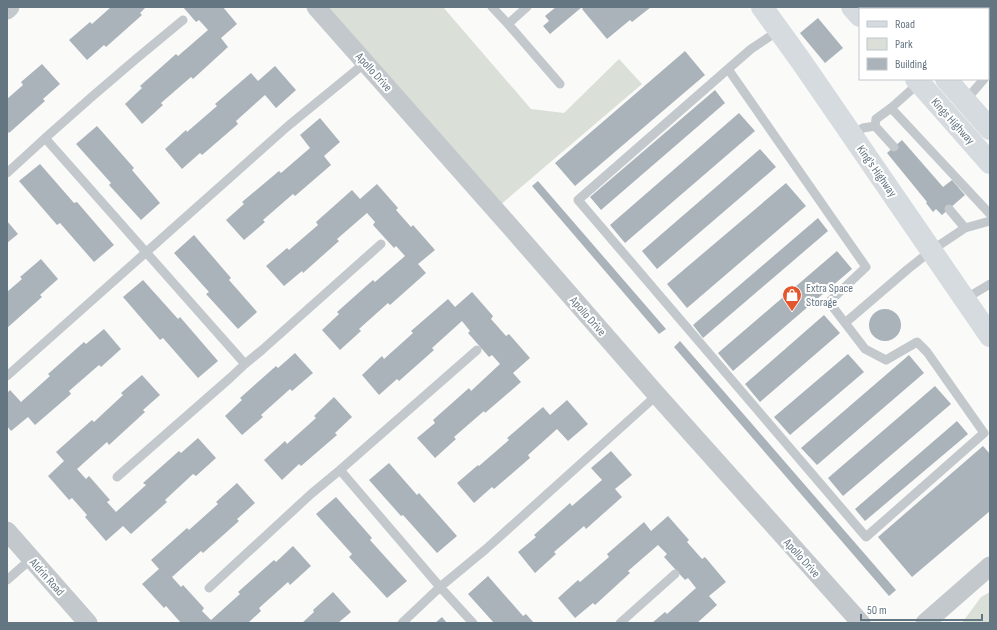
<svg xmlns="http://www.w3.org/2000/svg" width="997" height="630" font-family="'Sofia Sans Condensed',sans-serif">
	<rect width="100%" height="100%" fill="#fafaf8"/>
	<!-- green -->
	<path fill="#dadfd7" d="M320 7H443L531 109 564 113 619 59 642 84 492 212Z
		M990 592V623H962L981 597Z"/>
	<!-- building -->
	<path fill="#aab3b9" d="M111 7H146L140 13 142 15 106 47 104 45 87 60 69 40 90 22 92 24Z
		M183 7H223L237 24 221 38 228 47 193 79 191 77 161 103 163 105 142 124 125 104 142 88 140 86 176 54 178 56 208 30 199 20 196 22Z
		M556 7H582L550 34 543 26 549 21 545 16Z
		M584 7H651L632 22 630 20 607 39 582 9Z
		M818 18 843 48 825 63 800 33Z
		M685 51 705 75 575 186 555 163Z
		M42 64 60 84 43 99 45 101 9 133 7 131V99L23 85 21 82Z
		M275 66 296 90 276 108 265 95 236 121 238 124 202 155 200 153 182 169 165 149 186 130 187 132 217 106 215 104 251 73 258 81Z
		M715 90 725 103 601 210 590 197Z
		M739 113 755 131 625 243 610 225Z
		M320 118 340 142 324 156 331 165 295 196 293 194 263 220 265 222 244 240 226 220 244 204 242 202 279 171 281 173 310 148 300 135Z
		M97 126 134 168 132 170 160 203 141 220 109 185 111 183 76 144Z
		M902 140 943 187 952 180 965 195 942 215 936 209 933 212 926 203 927 202 887 153Z
		M760 149 776 167 657 269 642 251Z
		M40 164 74 203 77 202 114 245 94 262 60 223 57 225 19 181Z
		M538 181 666 329 659 334 532 186Z
		M786 183 806 206 687 308 667 284Z
		M377 184 398 208 396 210 411 227 413 225 435 250 418 264 426 273 390 305 388 303 359 329 361 331 340 350 322 330 339 314 337 312 373 280 375 282 405 256 396 246 394 248 373 225 375 222 367 213 337 239 339 241 303 273 302 271 284 286 266 266 287 248 289 250 318 225 316 222 352 190 360 199Z
		M818 218 828 231 703 338 693 325Z
		M7 221 18 234 7 243Z
		M194 235 231 278 229 280 257 312 238 329 206 294 209 292 174 253Z
		M837 251 852 269 733 371 718 353Z
		M41 259 58 279 40 295 42 297 7 328V292L22 279 20 277Z
		M143 280 178 319 180 317 218 361 198 378 163 338 160 340 123 297Z
		M472 292 493 316 491 319 506 336 509 334 530 358 513 373 521 382 485 413 484 411 454 437 456 439 435 458 417 438 435 423 433 420 469 388 471 391 500 364 492 355 489 357 468 333 470 331 462 321 432 348 434 350 399 381 397 379 379 395 362 375 382 356 384 359 413 333 411 331 448 299 455 307Z
		M869 325a16 16 0 1 1 32 0a16 16 0 1 1-32 0Z
		M824 315 840 333 760 402 745 384Z
		M104 329 121 349 101 367 99 365 69 391 71 394 35 425 28 417 11 431 7 426V393L10 390 21 402 50 376 48 374 84 342 86 344Z
		M680 341 896 590 889 596 674 347Z
		M295 353 313 373 292 391 290 389 261 415 263 417 242 435 225 416 242 400 240 398 276 366 278 368Z
		M848 354 864 372 790 435 774 417Z
		M909 355 924 373 817 465 801 448Z
		M142 375 160 395 143 410 145 412 109 445 107 442 77 469 86 479 89 476 110 500 107 502 116 512 146 485 143 483 179 451 181 453 198 438 216 458 196 476 193 474 165 500 167 502 131 534 123 526 106 541 85 517 87 515 72 498 69 500 48 476 64 461 56 452 92 420 94 422 123 395 121 393Z
		M935 386 951 404 843 496 828 478Z
		M334 397 352 417 335 433 337 435 301 466 299 464 282 480 264 460 285 441 287 444 316 418 314 416Z
		M567 400 588 424 568 441 557 429 528 455 530 458 494 489 492 487 474 503 457 483 478 465 479 466 509 440 507 438 543 407 550 415Z
		M957 421 968 434 865 521 855 509Z
		M983 446 990 454V511L912 577 878 537Z
		M611 451 632 475 615 489 622 497 586 529 584 526 554 552 556 554 535 573 518 552 536 537 534 535 570 503 572 506 602 480 591 468Z
		M389 463 417 495 419 493 457 536 437 553 403 515 401 516 369 480Z
		M237 483 255 503 237 519 239 521 203 553 201 551 172 577 181 587 183 585 204 608 202 611 211 620 240 594 238 592 274 560 276 562 293 546 311 566 290 585 288 582 259 608 261 611 248 623H181L166 606 164 608 142 584 159 569 151 560 187 528 189 530 218 504 216 502Z
		M336 497 372 538 370 540 407 581 387 598 349 557 352 554 316 514Z
		M668 516 689 540 687 542 702 559 705 557 726 582 709 596 717 605 697 623H652L665 612 667 614 696 588 688 578 685 580 664 557 667 554 658 545 628 571 630 573 595 605 593 603 575 618 558 598 578 580 580 582 609 557 607 554 644 522 651 531Z
		M488 576 523 616 526 614 534 623H494L468 594Z
		M333 592 351 612 338 623H302L314 612 313 610Z
		M442 617 447 623H435Z"/>
	<g fill="none" stroke-linecap="round" stroke-linejoin="round">
		<!-- lane -->
		<path stroke="#c3c8cc" stroke-width="9" d="M492 7 508 24 527 7
			M981 7 983 9
			M988 19 990 22
			M508 24 560 84
			M728 69 866 267 829 302 865 349 886 360 917 342 927 352 984 433 866 537 578 200 728 69 751 49 778 31
			M965 101 984 79
			M891 108 919 83
			M852 135 863 128 875 126
			M45 138 245 364
			M894 147 875 126 876 119 891 108 990 214
			M7 173C64 120 123 69 183 20
			M949 209 965 228
			M965 299 990 284
			M845 323 908 269 932 250 965 228 990 221
			M7 376 288 126 365 63
			M340 470 440 587 473 623
			M117 477 230 378 245 364 262 350 381 244
			M7 580 31 559
			M209 588 311 494 340 470 477 350
			M402 623 440 587 486 549 657 395
			M620 623 675 574"/>
		<!-- street -->
		<path stroke="#c3c8cc" stroke-width="19" d="M316 7 515 232 657 395 861 623
			M7 10 10 7
			M7 531 88 623
			M925 623 990 566"/>
		<!-- secondary -->
		<path stroke="#d6dbdf" stroke-width="22" d="M762 7 801 61 990 336"/>
		<!-- primary -->
		<path stroke="#d6dbdf" stroke-width="22" d="M852 7 860 16
			M884 7 885 9
			M916 79 990 163
			M946 79 990 129"/>
	</g>
	<!-- icons -->
	<defs>
		<symbol id="shop-pin" viewBox="-11 -11 22 30"><path d="M0 17L-7.5 6A9.5 9.5 0 1 1 7.5 6Z" fill="#e4572e" stroke="#fff"/><path d="M-5-2.5h2.3a2.7 3.5 0 0 1 5.4 0H5L5.5 6h-11ZM-1.5-2.5h3a1.5 2.3 0 0 0-3 0Z" fill="#fff"/></symbol>
	</defs>
	<g fill-rule="evenodd">
		<use href="#shop-pin" x="781" y="284" width="22" height="30"/>
	</g>
	<g text-anchor="middle" stroke-width="4" stroke-linejoin="round" paint-order="stroke">
		<!-- street labels -->
		<g font-size="12" fill="#657683" stroke="#fff">
			<text transform="translate(374 72) rotate(48)" y="4">Apollo Drive</text>
			<text transform="translate(953 121) rotate(48)" y="4">Kings Highway</text>
			<text transform="translate(877 171) rotate(55)" y="4">King's Highway</text>
			<text transform="translate(588 316) rotate(49)" y="4">Apollo Drive</text>
			<text transform="translate(802 558) rotate(48)" y="4">Apollo Drive</text>
			<text transform="translate(47 577) rotate(48)" y="4">Aldrin Road</text>
		</g>
		<!-- poi labels -->
		<g font-size="12" fill="#657683" stroke="#fff" text-anchor="start">
			<text x="806" y="292">Extra Space<tspan x="806" dy="14">Storage</tspan></text>
		</g>
	</g>
	<!-- border -->
	<rect width="997" height="630" fill="none" stroke="#657683" stroke-width="16"/>
	<!-- legend -->
	<rect x="859" y="8" width="130" height="72" fill="#ffffff" stroke="#c1c8cd"/>
	<rect x="867" y="21" width="20" height="6" fill="#d6dbdf" stroke="#c1c8cd"/>
	<text x="895" y="28" font-size="12" fill="#657683">Road</text>
	<rect x="867" y="38" width="20" height="12" fill="#dadfd7" stroke="#c1c8cd"/>
	<text x="895" y="48" font-size="12" fill="#657683">Park</text>
	<rect x="867" y="58" width="20" height="12" fill="#aab3b9" stroke="#c1c8cd"/>
	<text x="895" y="68" font-size="12" fill="#657683">Building</text>
	<!-- scale -->
	<path d="M861 614v6h121v-6" fill="none" stroke="#657683" stroke-width="2"/>
	<text x="867" y="614" font-size="12" fill="#657683" stroke="#ffffff" stroke-width="3" paint-order="stroke">50 m</text>
</svg>
